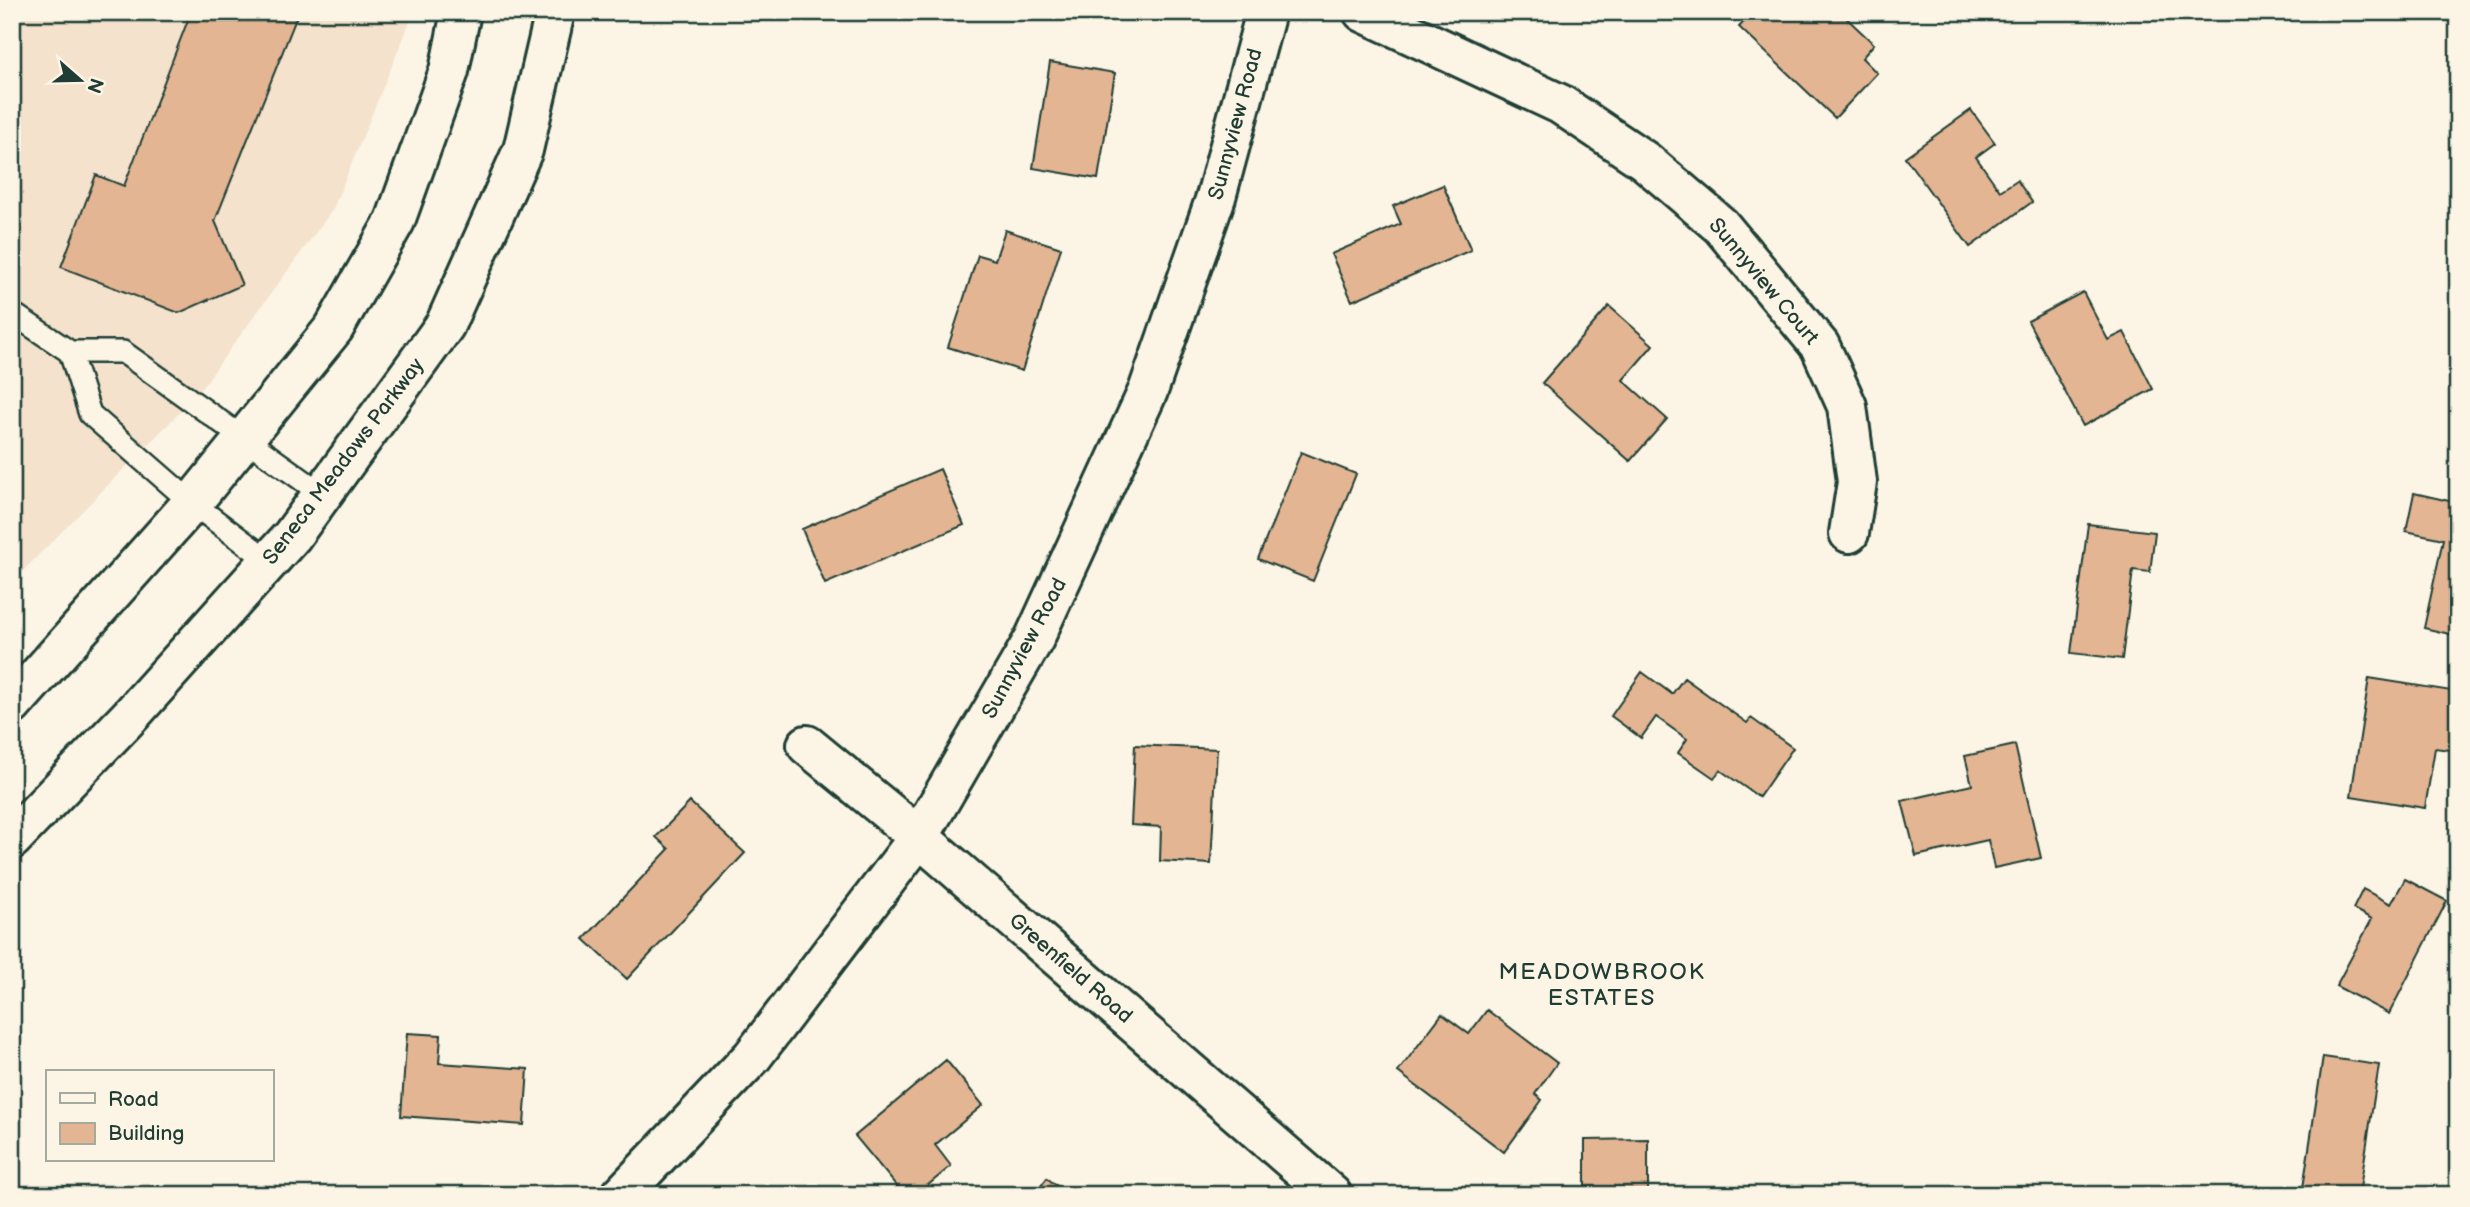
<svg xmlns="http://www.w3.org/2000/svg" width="2470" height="1207" font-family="'Balsamiq Sans',sans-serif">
	<rect width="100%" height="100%" fill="#fcf5e5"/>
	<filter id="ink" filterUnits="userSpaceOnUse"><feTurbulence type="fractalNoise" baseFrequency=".0143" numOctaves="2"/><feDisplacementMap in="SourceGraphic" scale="14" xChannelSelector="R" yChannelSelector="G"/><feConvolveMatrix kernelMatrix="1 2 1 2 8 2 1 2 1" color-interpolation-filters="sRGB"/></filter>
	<g filter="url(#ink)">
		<!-- built -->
		<path fill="#f4e2cc" d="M12 12H414L333 209 195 397 12 582Z"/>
		<!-- building -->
		<path fill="#e3b593" stroke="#1f3d34" stroke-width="2" d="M191 12H305L297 16 215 221 242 285 179 313 61 267 96 175 124 186Z
			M1753 12H1840L1874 44 1862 58 1877 73 1835 118 1739 27Z
			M1050 62 1115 73 1098 179 1033 168Z
			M1971 110 1995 143 1976 157 2000 191 2017 180 2032 202 1970 247 1905 157Z
			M1443 185 1471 250 1352 301 1331 254 1401 224 1393 206Z
			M1005 230 1061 248 1022 371 948 347 978 255 995 260Z
			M2083 292 2108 340 2124 332 2153 389 2083 426 2028 321Z
			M1609 306 1653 345 1623 380 1667 419 1630 461 1542 383Z
			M1301 452 1356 474 1313 581 1258 559Z
			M940 469 964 525 825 584 802 529Z
			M2414 493 2458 503V636L2424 628 2443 539 2406 531Z
			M2088 524 2155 532 2150 572 2133 570 2122 659 2071 653Z
			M1642 672 1672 694 1684 678 1747 723 1751 718 1793 748 1759 797 1720 770 1714 778 1678 753 1687 739 1656 717 1641 738 1611 716Z
			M2369 678 2458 692V751L2435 748 2425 808 2351 796Z
			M1135 745 1217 749 1211 864 1160 861 1161 827 1131 825Z
			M2015 745 2041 858 1994 868 1988 840 1916 856 1902 801 1972 785 1965 756Z
			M690 802 745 853 627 979 584 939 669 849 656 837Z
			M2405 879 2447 901 2389 1014 2336 986 2372 919 2353 909 2363 889 2391 904Z
			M1487 1010 1557 1063 1535 1094 1542 1100 1504 1152 1398 1072 1442 1014 1469 1034Z
			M407 1033 441 1035 439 1063 528 1069 524 1125 401 1116Z
			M2323 1057 2379 1065 2359 1195 2303 1188Z
			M946 1060 983 1105 935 1145 951 1166 916 1195H904L855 1136Z
			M1648 1139V1195H1585V1140Z
			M1047 1178 1068 1195H1034Z"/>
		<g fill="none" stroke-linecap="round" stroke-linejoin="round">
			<defs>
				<path id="service" d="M12 313 70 352H123L322 494
					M70 352 90 414 192 503 269 561"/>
				<path id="minor" d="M1363 12 1560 104 1645 161 1721 226 1820 346 1847 406 1857 482 1849 533
					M807 745 919 837 1332 1195
					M621 1195 752 1057 919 837 1034 639 1148 391 1216 197 1266 12"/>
				<path id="tertiary" d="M12 705 192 503 334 328 395 221 449 71 461 12
					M12 839 131 715 292 536 445 325 523 150 555 12"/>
			</defs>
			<!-- service casing -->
			<use href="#service" stroke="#1f3d34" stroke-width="26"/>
			<!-- minor casing -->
			<use href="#minor" stroke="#1f3d34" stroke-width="44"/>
			<!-- tertiary casing -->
			<use href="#tertiary" stroke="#1f3d34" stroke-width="44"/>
			<!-- service -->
			<use href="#service" stroke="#fcf5e5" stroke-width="21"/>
			<!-- minor -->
			<use href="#minor" stroke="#fcf5e5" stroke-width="38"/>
			<!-- tertiary -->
			<use href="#tertiary" stroke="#fcf5e5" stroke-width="38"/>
		</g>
	</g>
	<g text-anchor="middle" stroke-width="7" stroke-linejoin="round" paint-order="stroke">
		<!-- street labels -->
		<g font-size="21" fill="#1f3d34" stroke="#fcf5e5">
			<text transform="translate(1235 124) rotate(-75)" y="7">Sunnyview Road</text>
			<text transform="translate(1764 281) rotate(50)" y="7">Sunnyview Court</text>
			<text transform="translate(343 461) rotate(-53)" y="7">Seneca Meadows Parkway</text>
			<text transform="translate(1024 648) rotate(-62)" y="7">Sunnyview Road</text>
			<text transform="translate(1071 968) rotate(41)" y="7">Greenfield Road</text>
		</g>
		<!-- neighbourhood labels -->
		<g font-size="23" letter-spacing="2" fill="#1f3d34" stroke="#fcf5e5">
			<text x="1602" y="979">MEADOWBROOK<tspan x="1602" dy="26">ESTATES</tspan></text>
		</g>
	</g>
	<!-- margin -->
	<rect width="2470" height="1207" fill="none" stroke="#fcf5e5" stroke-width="42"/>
	<rect x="21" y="21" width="2428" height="1165" fill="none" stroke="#1f3d34" stroke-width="2.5" filter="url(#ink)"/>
	<!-- legend -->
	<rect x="46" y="1070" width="228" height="91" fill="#fcf5e5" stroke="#a4ab9e" stroke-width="2"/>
	<rect x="60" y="1093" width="35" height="10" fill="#fcf5e5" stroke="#a4ab9e" stroke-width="2"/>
	<text x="108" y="1106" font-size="21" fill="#1f3d34">Road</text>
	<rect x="60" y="1123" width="35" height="21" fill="#e3b593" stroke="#a4ab9e" stroke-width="2"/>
	<text x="108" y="1140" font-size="21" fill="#1f3d34">Building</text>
	<!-- north arrow -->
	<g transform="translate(80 80) rotate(110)" stroke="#fcf5e5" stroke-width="5" paint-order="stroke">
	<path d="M0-5L12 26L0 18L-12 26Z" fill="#1f3d34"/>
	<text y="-10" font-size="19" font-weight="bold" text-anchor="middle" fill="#1f3d34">N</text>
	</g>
</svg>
